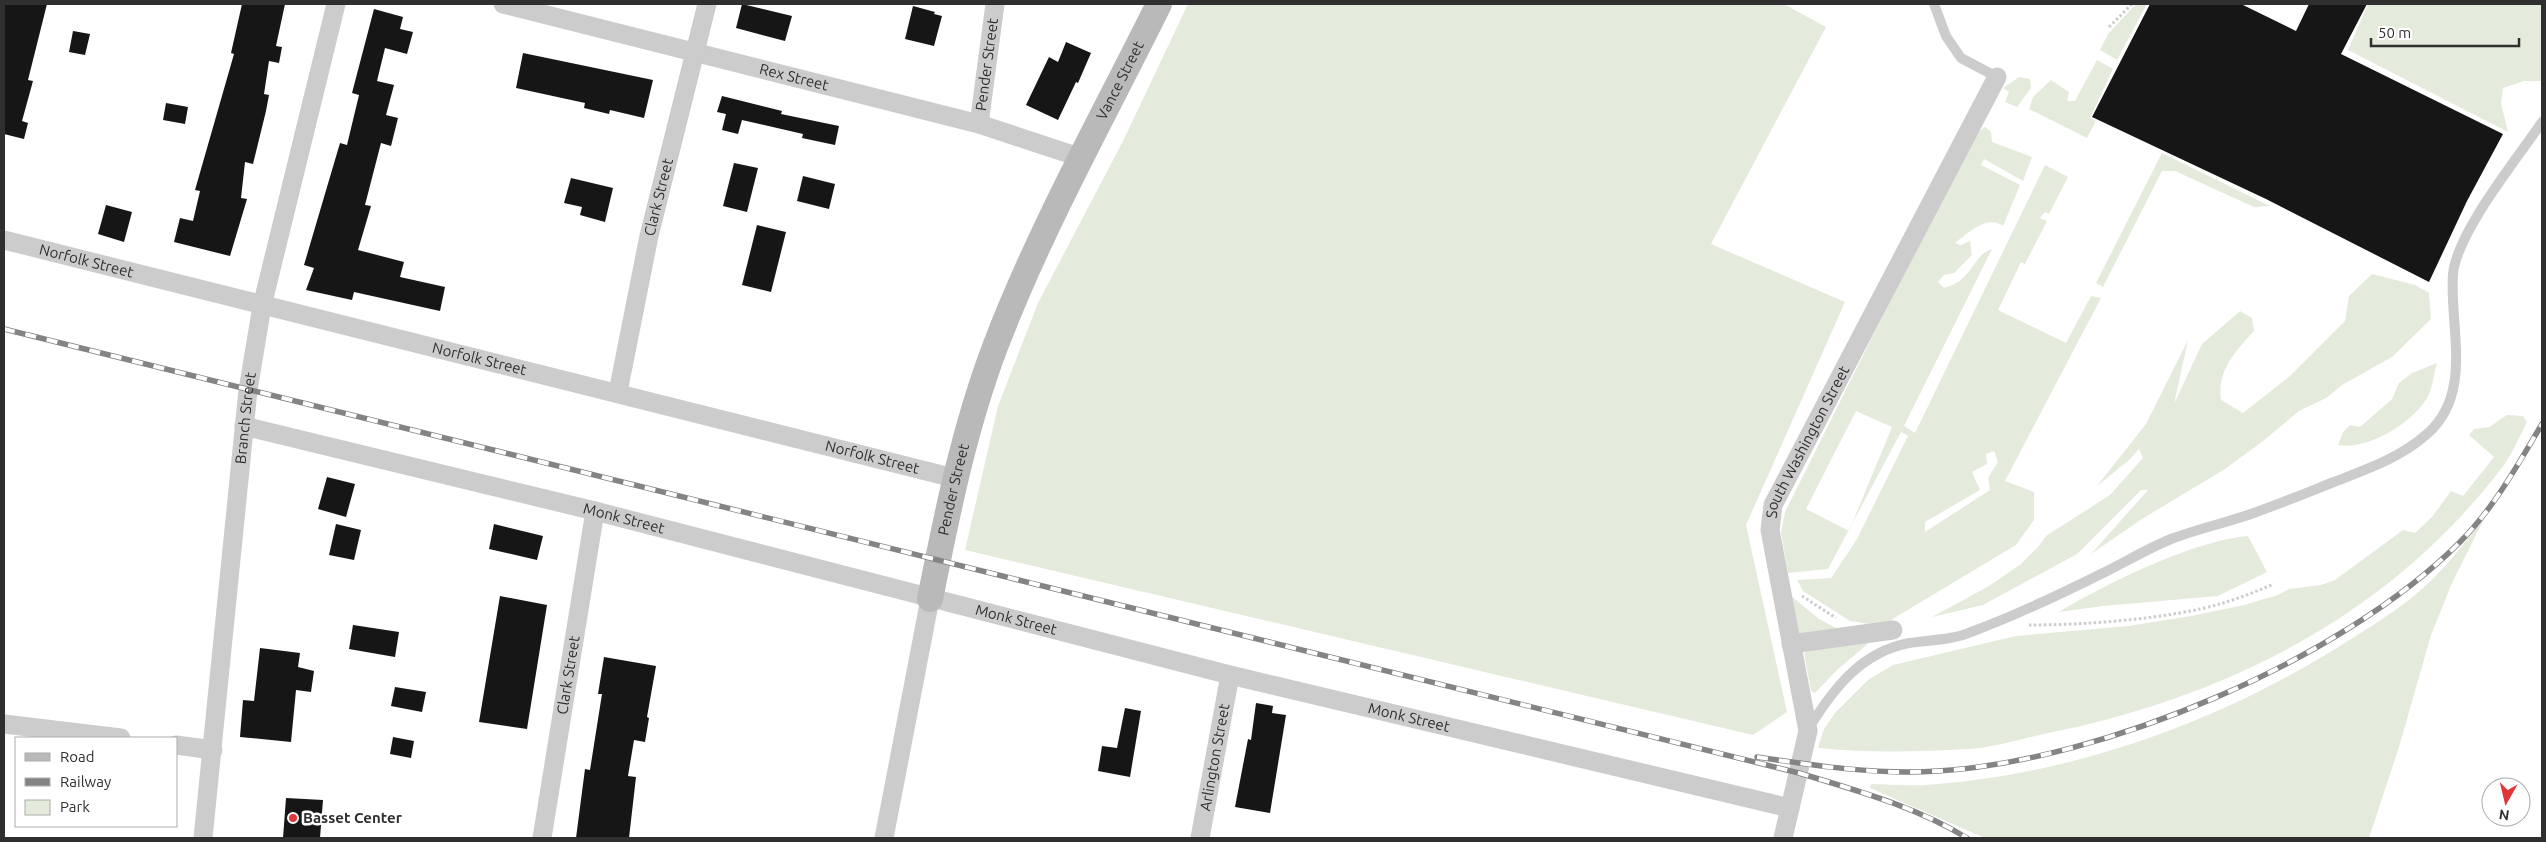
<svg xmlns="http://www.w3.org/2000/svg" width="2546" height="842" font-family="Ubuntu,sans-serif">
	<rect width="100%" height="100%" fill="#fff"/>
	<!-- green -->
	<path fill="#e4ebdd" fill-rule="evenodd" d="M1188 4H1784L1826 27 1711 244 1845 302 1746 525 1787 712 1753 735 965 550 998 406 1038 303 1123 141Z
		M2136 4H2147L2117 60 2100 50 2108 34Z
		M2368 4H2542V81H2524L2503 88 2501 103 2508 132 2348 50Z
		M2097 60 2113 69 2090 118 2096 121 2087 138 2029 109 2033 97 2051 80 2069 92 2067 101H2075Z
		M2019 77 2030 79 2031 88 2017 107 2005 102 2009 92 2003 88Z
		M1985 127 1991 132 1992 142 2032 157 2023 181 1984 159 1981 165 2020 185 2003 226C1987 214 1967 234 1955 243L1961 245 1970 241 1972 255 1954 273 1944 275 1938 282 1944 288C1973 281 1973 254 1992 249L1904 426 1915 433 2045 165 2068 177 2049 214 2045 212 2040 218 2047 221 2025 264 2021 262 1998 310 2066 343 2091 296 2101 298 2005 481 2034 492V520L2016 545 1886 623 1869 624 1850 621 1803 591 1797 580 1831 578 1857 539 1908 436 1901 432 1828 569 1788 573 1781 533 1785 512 1963 155 1976 133ZM1856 411 1892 427 1849 531 1806 509ZM1994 451 1998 462 1988 478 1990 490 1925 532V522L1980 490 1972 472 1987 464 1986 454Z
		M2162 153 2270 206 2254 207 2175 171H2162L2103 287 2096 283Z
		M2372 274 2415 285 2429 293 2431 319 2392 357 2342 385 2326 398 2299 411 2263 441 2225 469 2142 519 2091 554 2148 490H2141L2077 554 1983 605 1932 617 1989 586 2021 564 2038 547 2046 536 2110 495 2143 458 2139 449 2129 460 2097 486 2146 424 2188 340 2174 404 2202 344 2240 311 2252 318 2254 331C2235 352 2217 370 2221 400L2243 413 2290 376 2345 321 2349 296Z
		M2437 363C2434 373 2433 384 2429 394 2417 421 2367 451 2338 445L2343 432 2350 425 2360 427 2392 399 2399 383 2412 373Z
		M2507 415 2523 416 2527 422C2519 437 2512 455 2501 469 2387 617 2225 698 2044 734 2019 739 1992 748 1967 749 1920 752 1865 753 1818 748L1824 729 1835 713 1868 680 1893 665 2016 636 2128 626 2191 616 2244 605 2278 595 2289 589 2321 585 2335 580 2403 530 2415 533 2432 517 2451 491 2463 496 2494 457 2469 435 2474 429 2489 427Z
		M2484 519 2452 583 2431 635 2399 747 2369 838H1985L1870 788 1871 784C1888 784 1906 786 1924 785 2070 776 2220 722 2343 644 2367 629 2393 613 2415 595 2442 573 2462 546 2484 519Z
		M2248 536 2267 572 2218 596 2103 606 2059 612C2105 584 2195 540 2248 536Z
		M1790 595 1819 619 1840 630 1798 635Z
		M1871 641 1837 670 1815 693 1811 691 1804 653 1816 646Z"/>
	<!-- building -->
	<path fill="#161616" d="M4 4H47L28 80 33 81 22 121 28 123 24 139 4 134Z
		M242 4H285L276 46 282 47 279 63 269 61 264 94 269 95 266 111 253 164 245 162 241 198 247 199 230 256 174 242 180 218 193 221 200 191 195 190 234 54 231 53Z
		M742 4 792 16 785 41 736 28Z
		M2150 4H2241L2296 31 2309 4H2367L2341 54 2503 134 2467 201 2429 282 2266 199 2092 117Z
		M913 6 935 12 934 14 942 16 934 46 905 39Z
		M374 9 403 17 400 29 413 32 407 54 385 48 377 81 394 85 386 115 398 118 391 146 381 143 365 205 371 206 358 250 404 262 400 277 445 287 440 311 354 292 352 300 306 290 314 268 304 265 340 143 347 145 359 95 352 93Z
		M73 31 90 34 85 55 69 52Z
		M1066 42 1091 53 1078 83 1076 82 1058 120 1026 105 1049 57 1058 62Z
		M523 53 653 80 644 118 610 110 609 114 584 108 585 103 516 88Z
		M722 96 782 111 781 114 839 126 835 145 802 138 803 134 742 120 738 134 722 130 726 114 717 112Z
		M166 103 188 107 185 124 163 120Z
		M734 163 758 168 747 212 723 206Z
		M803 176 835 184 829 209 797 201Z
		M571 178 613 188 605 222 580 215 582 207 564 203Z
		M106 205 132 212 124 242 98 234Z
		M757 225 786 232 771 292 742 285Z
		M327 477 355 484 346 517 318 509Z
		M336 524 361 530 354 560 329 555Z
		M494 524 543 536 537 560 489 549Z
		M500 596 547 605 527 729 479 722Z
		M353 625 399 632 395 657 349 649Z
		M260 648 300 653 298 667 314 671 311 692 296 690 291 742 240 737 243 700 254 701Z
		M604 657 656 666 647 717 649 718 645 742 634 740 628 776 636 777 629 838H576L585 769 590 770 602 694H598Z
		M395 687 426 692 422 712 391 706Z
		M1256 703 1273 706 1272 713 1286 715 1270 813 1235 807 1248 739 1251 740Z
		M1125 708 1141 711 1130 777 1098 771 1102 746 1117 748Z
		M393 737 414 741 411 758 390 754Z
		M286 798 323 800 320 838H283Z"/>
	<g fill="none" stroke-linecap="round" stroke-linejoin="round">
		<!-- path -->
		<path stroke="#ccc" stroke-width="3" stroke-dasharray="2.5 2.5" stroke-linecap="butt" d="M2109 27 2132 4
			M1802 596 1836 618
			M2029 625C2086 625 2170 619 2223 603 2240 598 2257 591 2274 584"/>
		<!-- lane -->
		<path stroke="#ccc" stroke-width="10" d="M1934 4 1946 36 1961 58 1997 77
			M1809 728C1833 689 1861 652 1909 643 1929 640 1953 640 1971 632 2017 615 2061 594 2105 572 2127 561 2149 548 2171 539 2197 529 2225 523 2251 514 2279 504 2306 493 2334 482 2367 469 2400 458 2427 434 2474 393 2449 326 2453 274 2457 232 2517 159 2542 122"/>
		<!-- street -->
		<g stroke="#ccc" stroke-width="19">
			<path id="s1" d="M503 4 979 124 1082 158"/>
			<path id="s2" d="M979 124 995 4"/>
			<path id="s3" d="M4 240C320 321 638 397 954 478"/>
			<path id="s4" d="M618 392 649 236 707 4"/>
			<path id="s5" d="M244 426 595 511 1230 675 1790 808"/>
			<path d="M1791 644 1893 630"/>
			<path d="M4 724 121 738"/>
			<path d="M176 745 213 750"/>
			<path id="s6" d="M203 838 248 390 262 306 336 4"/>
			<path id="s7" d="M542 838 595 511"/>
			<path d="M884 838 930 599"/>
			<path id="s8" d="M1200 838 1230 675"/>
			<path id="s9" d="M1783 838 1808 731 1770 530 1773 505 1997 77"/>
		</g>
		<!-- secondary -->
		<path stroke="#b9b9b9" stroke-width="26" id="s10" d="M930 599C947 514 964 429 995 347 1040 229 1103 117 1159 4"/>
		<defs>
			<path id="rail" d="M4 329 1799 773C1855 790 1917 807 1967 838
				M1757 757C1817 766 1877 775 1938 771 2103 761 2342 660 2459 543 2494 508 2517 466 2542 424"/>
		</defs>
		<!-- rail casing -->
		<use href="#rail" stroke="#848484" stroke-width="5.5"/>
		<!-- rail -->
		<use href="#rail" stroke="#fff" stroke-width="4" stroke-dasharray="11" stroke-linecap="butt"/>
	</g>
	<!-- markers -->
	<circle fill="#e0373a" stroke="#fff" stroke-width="2" cx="293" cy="818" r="5"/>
	<g text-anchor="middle" stroke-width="5" stroke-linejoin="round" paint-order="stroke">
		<!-- street labels -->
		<g font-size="15" fill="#2f2f2f" stroke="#fff">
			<text dy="5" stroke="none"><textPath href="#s2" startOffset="60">Pender Street</textPath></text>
			<text dy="5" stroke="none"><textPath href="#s1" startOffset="300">Rex Street</textPath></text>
			<text dy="5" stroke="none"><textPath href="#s10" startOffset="555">Vance Street</textPath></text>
			<text dy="5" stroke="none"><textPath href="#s4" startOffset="199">Clark Street</textPath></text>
			<text dy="5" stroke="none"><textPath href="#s3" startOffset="85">Norfolk Street</textPath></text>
			<text dy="5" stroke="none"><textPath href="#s3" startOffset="490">Norfolk Street</textPath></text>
			<text dy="5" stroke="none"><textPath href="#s6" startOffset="422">Branch Street</textPath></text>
			<text dy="5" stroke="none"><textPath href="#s9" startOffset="411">South Washington Street</textPath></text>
			<text dy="5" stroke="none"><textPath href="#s3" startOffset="895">Norfolk Street</textPath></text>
			<text dy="5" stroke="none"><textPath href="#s10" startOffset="112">Pender Street</textPath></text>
			<text dy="5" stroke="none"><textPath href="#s5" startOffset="391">Monk Street</textPath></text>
			<text dy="5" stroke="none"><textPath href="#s5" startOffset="796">Monk Street</textPath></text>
			<text dy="5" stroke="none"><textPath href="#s7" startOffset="165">Clark Street</textPath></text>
			<text dy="5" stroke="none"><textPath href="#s5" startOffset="1201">Monk Street</textPath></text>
			<text dy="5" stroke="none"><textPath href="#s8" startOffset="82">Arlington Street</textPath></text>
		</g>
		<!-- poi labels -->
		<g font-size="15" font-weight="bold" fill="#2f2f2f" stroke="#fff" text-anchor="start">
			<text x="303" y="823">Basset Center</text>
		</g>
	</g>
	<!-- border -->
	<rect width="2546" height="842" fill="none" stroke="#2f2f2f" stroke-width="10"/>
	<!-- legend -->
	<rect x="15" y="737" width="162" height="90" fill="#ffffff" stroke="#acacac"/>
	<rect x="25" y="753" width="25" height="8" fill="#b9b9b9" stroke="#acacac"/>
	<text x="60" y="762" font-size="15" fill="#2f2f2f">Road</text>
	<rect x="25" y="778" width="25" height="8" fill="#848484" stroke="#acacac"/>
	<text x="60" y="787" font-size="15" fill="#2f2f2f">Railway</text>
	<rect x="25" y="800" width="25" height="15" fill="#e4ebdd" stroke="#acacac"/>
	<text x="60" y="812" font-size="15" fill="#2f2f2f">Park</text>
	<!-- north arrow -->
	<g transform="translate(2506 802) rotate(188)"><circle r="24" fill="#ffffff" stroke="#acacac"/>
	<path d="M0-4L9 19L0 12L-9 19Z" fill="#e0373a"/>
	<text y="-8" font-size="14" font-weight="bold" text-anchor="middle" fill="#2f2f2f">N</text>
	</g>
	<!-- scale -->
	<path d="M2371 38v8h148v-8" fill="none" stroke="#2f2f2f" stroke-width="2.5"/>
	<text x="2378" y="38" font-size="15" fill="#2f2f2f" stroke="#ffffff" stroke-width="4" paint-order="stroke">50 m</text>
</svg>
